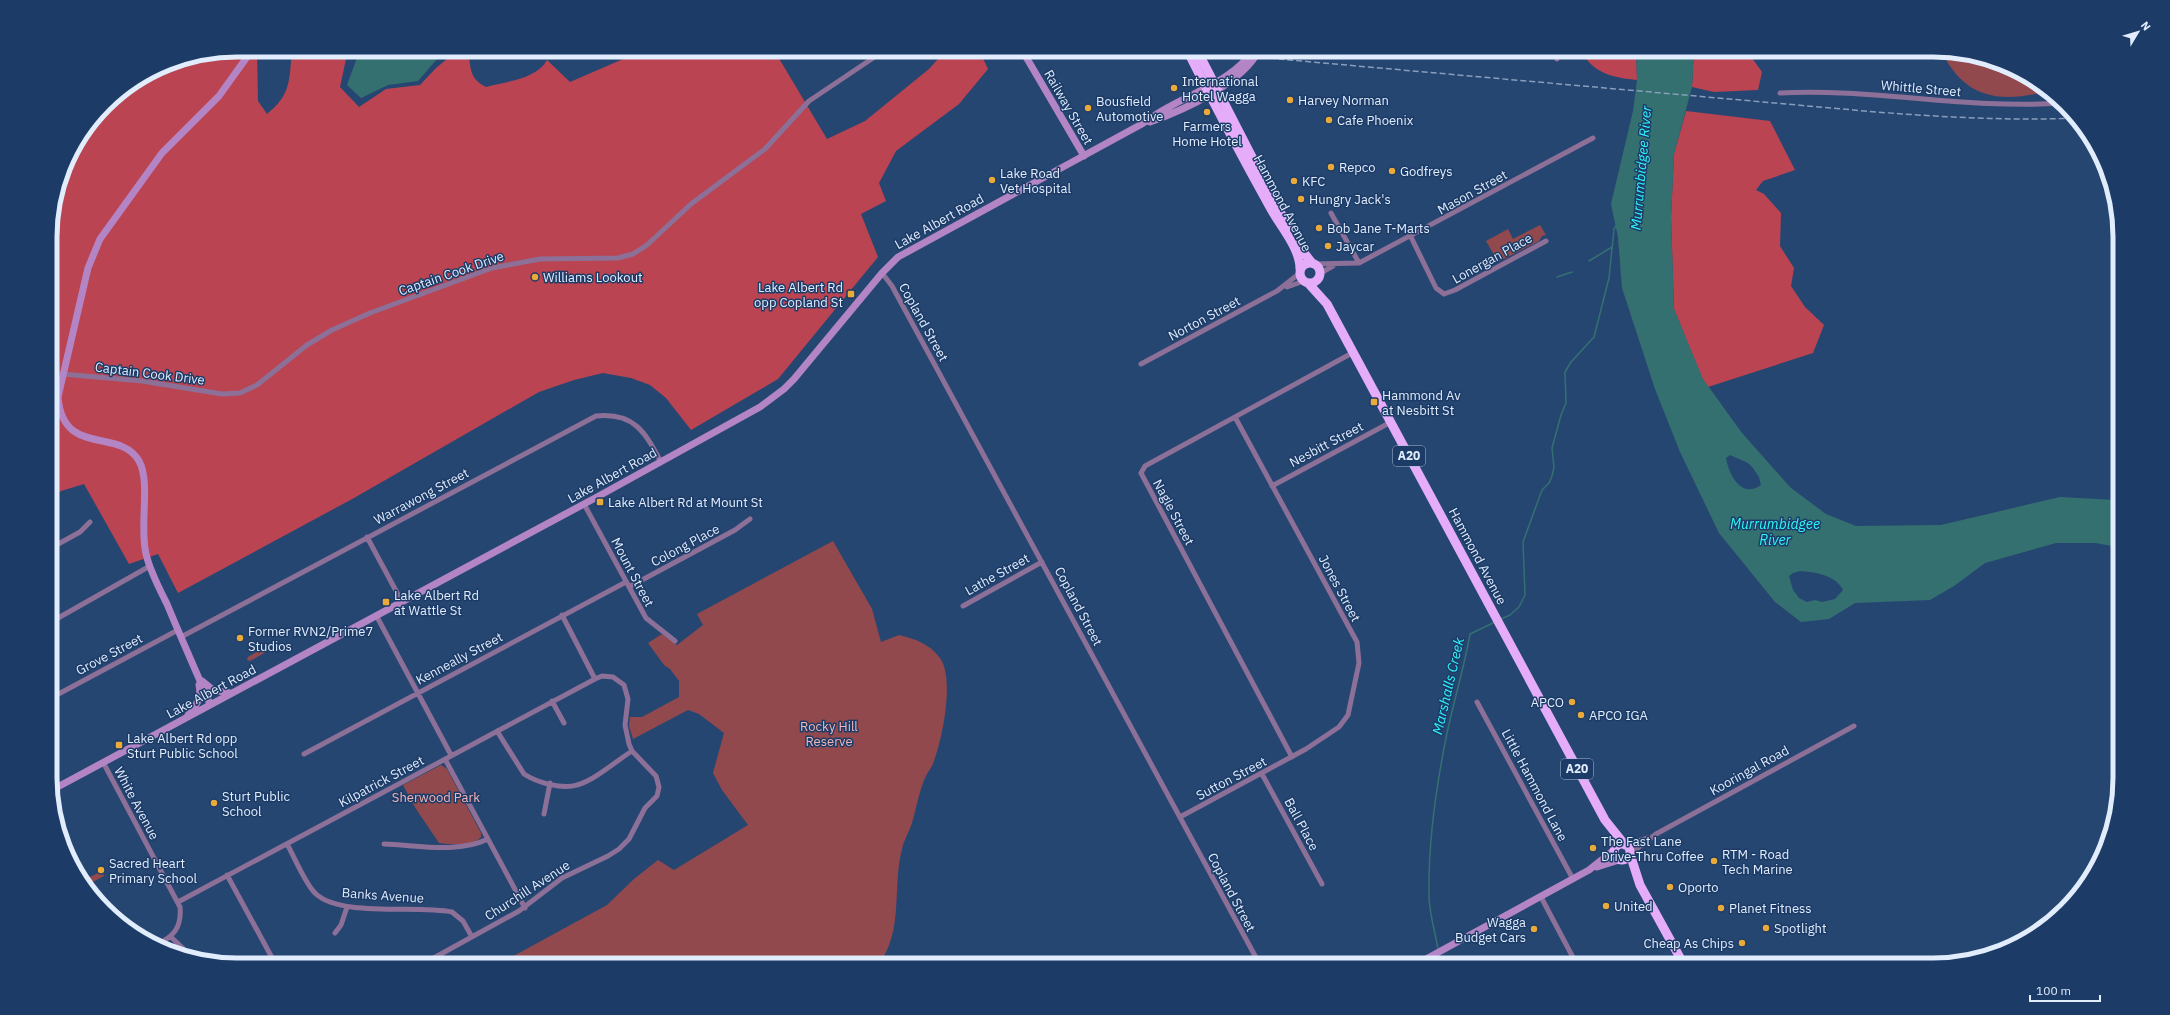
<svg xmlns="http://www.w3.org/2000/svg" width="2170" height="1015" font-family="'IBM Plex Sans',sans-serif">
	<rect width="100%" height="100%" fill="#264672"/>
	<!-- green -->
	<path fill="#91494e" d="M1942 52 2005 64 2049 91C2002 103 1965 100 1942 52Z
		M1540 225 1546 235 1542 236 1539 241 1498 262 1486 241 1508 229 1513 239Z
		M833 541 872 609 881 642 899 635C915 639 930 644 940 658 955 679 942 741 933 764 930 770 925 776 923 783 918 796 916 810 912 823 909 832 904 840 902 849 892 887 904 930 879 964L497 965 607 905 634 879 658 860 674 870 748 825 722 790 713 773 724 733 699 714 688 710 633 739 629 726 630 717H642L679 697V681L670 669 664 665 648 643 662 634 677 645 703 625 697 614Z
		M265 647 268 648V651L250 661 247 660 248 657Z
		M441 765 447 769 481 833V837C472 848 452 844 439 843L416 809 403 785Z
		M102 871 104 876 85 886 82 881Z"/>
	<!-- forest -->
	<path fill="#ba4451" d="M237 50H257L258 101 267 114C292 94 289 79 292 50H353L346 59 340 87 359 107 386 89 420 85 436 68 458 50 469 56C471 72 471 79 486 87 506 81 536 80 547 60L570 82 644 50H774L827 139 865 121 929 69 946 50H979L988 69 959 104 896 151 879 183 886 201 861 214 878 257 778 379 691 430 666 398 650 385 631 378 603 373 574 380 539 392 354 498 178 593 158 554 129 564 84 484 61 491 51 497 50 225 69 154 114 97 166 64Z
		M1582 50H1636L1637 80C1615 78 1590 73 1582 50Z
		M1694 50H1711L1717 58 1734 52 1750 55 1762 72 1758 90 1714 92 1692 87Z
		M1686 111 1770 121 1795 170 1763 181 1756 190 1764 194 1781 213 1780 246 1794 268 1791 286 1805 307 1824 325 1813 353 1708 387 1702 378 1674 309 1671 217 1674 154Z"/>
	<!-- water -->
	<path fill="#357071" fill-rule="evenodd" d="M365 50H441L443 52 418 81 388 85 361 98 347 85 357 58Z
		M1636 50H1694L1692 87 1674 154 1671 217 1674 309 1703 379 1742 433 1791 488 1826 514 1856 526 1941 525 2060 497 2116 500 2119 501V547L2095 543H2056L1985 563 1954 586 1930 600 1855 603 1829 619 1801 622 1775 602 1719 533 1680 452 1655 389 1622 288 1618 237 1611 204 1633 111 1637 80ZM1730 455 1748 463 1753 468 1759 477 1761 485C1741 499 1729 475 1726 458ZM1800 571C1814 572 1836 575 1843 590L1835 599 1822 602 1815 600 1807 602 1799 598 1793 590 1789 576 1793 573Z"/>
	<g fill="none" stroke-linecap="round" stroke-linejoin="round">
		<!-- stream -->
		<path stroke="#357071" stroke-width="1.5" d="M1589 261 1612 247
			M1557 277 1572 272
			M1501 619 1510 615 1519 607 1525 595 1523 542 1542 490 1549 483 1552 476 1554 467 1552 448 1561 415 1566 403 1565 372 1571 362 1594 337 1609 278 1614 229 1616 226
			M1438 949C1435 931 1429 913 1429 895 1428 843 1436 788 1446 738 1453 703 1464 669 1470 634L1495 622
			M1439 955 1440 965"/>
		<!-- street -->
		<path stroke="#8d7097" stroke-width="5" d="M1557 50V59
			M1780 93C1873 88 1967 110 2061 103
			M1331 213 1359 263
			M1411 237 1436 288 1444 294 1455 290 1546 241
			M1314 264 1359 263 1593 138
			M882 273 892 286 1260 965
			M1319 274 1333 266
			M1287 287 1304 281
			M1141 364 1277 291 1300 273
			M62 374 142 381 222 394 240 393 257 385 307 345 332 330 370 313 492 268 540 259 618 258 633 254 647 245 691 204 765 149 809 101 885 50
			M1272 486 1391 422
			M584 504 646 618 675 641
			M367 537 402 602
			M51 548 80 532 90 522
			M629 587 735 530 750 519
			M963 606 1042 562
			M376 615 451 755
			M562 615 595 679
			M51 622 150 566
			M181 637 596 416C634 412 645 432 661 462
			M51 698 178 630
			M552 701 564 723
			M1477 702 1573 879
			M497 731 524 774C536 782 562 790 577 785 595 780 616 761 632 751
			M304 754 626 582
			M1292 757 1141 473 1145 466 1354 352
			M445 759 525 908
			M103 762 180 907C182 928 173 937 156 945
			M1262 774 1322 884
			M544 814 550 783
			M1180 817 1306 749 1339 727 1348 715 1359 663 1357 642 1235 417
			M287 844C294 856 306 886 316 894 341 917 417 905 452 912L463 921 472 937
			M384 844C417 845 457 854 488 839
			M1625 845 1648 838
			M1630 854 1656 834 1854 726
			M227 875 276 965
			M1541 897 1577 965
			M178 902 595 679 602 676 613 677 624 685 628 699 625 725 629 744 632 751 656 776 659 787 657 796 645 808 629 839 619 849 608 856 562 878 519 911 421 965
			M335 933 341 925 347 907
			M171 937 191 956"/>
		<!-- secondary -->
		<path stroke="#b485c4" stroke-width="7" d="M1022 50 1084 156
			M1150 122C1184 110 1243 83 1259 50
			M202 681 213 690 230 693
			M210 704C196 671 181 638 167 604 159 588 150 571 146 554 139 526 151 482 139 461 120 427 63 458 58 397L88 268 100 239 162 153 219 96 252 50
			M188 715C196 706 202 698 199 685
			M52 790 597 497 760 407 784 389 794 379 882 273 898 257 1140 125C1150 119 1159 112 1169 107 1195 92 1238 77 1252 50
			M1597 867 1619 860
			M1415 965 1589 870 1614 850"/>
		<!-- highway -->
		<path stroke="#e5acf9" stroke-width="9" d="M1187 50C1214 104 1242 157 1271 209 1281 227 1300 248 1300 269
			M1197 50 1288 227
			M1298 245 1312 263
			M1300 273a10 10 0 1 1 20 0a10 10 0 1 1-20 0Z
			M1308 283 1327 304 1605 820 1625 845
			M1614 852a8 8 0 1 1 16 0a8 8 0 1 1-16 0Z
			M1630 854 1640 885 1684 965"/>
		<!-- rail -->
		<path stroke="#889ebb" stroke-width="1.5" stroke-dasharray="6 3" stroke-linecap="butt" d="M1216 50 1237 55 1312 62 1876 112C1943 117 2009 121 2076 118"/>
	</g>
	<!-- markers -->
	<g fill="#eaaa39" stroke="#1c3b67" stroke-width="1.5">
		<circle cx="1174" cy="88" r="4"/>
		<circle cx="1290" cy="100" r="4"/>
		<circle cx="1088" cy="108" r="4"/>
		<circle cx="1207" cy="112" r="4"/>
		<circle cx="1329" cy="120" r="4"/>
		<circle cx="1331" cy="167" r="4"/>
		<circle cx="1392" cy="171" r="4"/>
		<circle cx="992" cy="180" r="4"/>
		<circle cx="1294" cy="181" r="4"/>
		<circle cx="1301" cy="199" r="4"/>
		<circle cx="1319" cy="228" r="4"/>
		<circle cx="1328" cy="246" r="4"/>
		<circle cx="535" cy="277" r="4"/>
		<rect x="847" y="290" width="8" height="8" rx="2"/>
		<rect x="1370" y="398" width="8" height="8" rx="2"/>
		<rect x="596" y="498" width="8" height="8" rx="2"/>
		<rect x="382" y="598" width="8" height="8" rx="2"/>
		<circle cx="240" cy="638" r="4"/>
		<circle cx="1572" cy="702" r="4"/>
		<circle cx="1581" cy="715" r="4"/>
		<rect x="115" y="741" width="8" height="8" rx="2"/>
		<circle cx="214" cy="803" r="4"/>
		<circle cx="1593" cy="848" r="4"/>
		<circle cx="1714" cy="861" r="4"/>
		<circle cx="101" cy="870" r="4"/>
		<circle cx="1670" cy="887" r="4"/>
		<circle cx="1606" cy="906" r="4"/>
		<circle cx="1721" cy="908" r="4"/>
		<circle cx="1766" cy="928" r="4"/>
		<circle cx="1534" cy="929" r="4"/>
		<circle cx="1742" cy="943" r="4"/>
	</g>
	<g text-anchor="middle" stroke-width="3" stroke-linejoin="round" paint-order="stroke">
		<!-- shield labels -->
		<g fill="#1c3b67" stroke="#a6b8d0" stroke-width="1">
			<rect x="1393" y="446" width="32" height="20" rx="3"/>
			<rect x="1561" y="759" width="32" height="20" rx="3"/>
		</g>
		<g font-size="12" font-weight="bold" fill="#e1edfd">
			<text x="1409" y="460">A20</text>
			<text x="1577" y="773">A20</text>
		</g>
		<!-- poi labels -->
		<g font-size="13" fill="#e1edfd" stroke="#1c3b67" text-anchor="start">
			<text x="1182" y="86">International<tspan x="1182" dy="15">Hotel Wagga</tspan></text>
			<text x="1298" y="105">Harvey Norman</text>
			<text x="1096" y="106">Bousfield<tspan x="1096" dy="15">Automotive</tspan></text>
			<text x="1337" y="125">Cafe Phoenix</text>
			<text x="1207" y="131" text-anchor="middle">Farmers<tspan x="1207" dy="15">Home Hotel</tspan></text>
			<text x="1339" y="172">Repco</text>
			<text x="1400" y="176">Godfreys</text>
			<text x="1000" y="178">Lake Road<tspan x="1000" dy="15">Vet Hospital</tspan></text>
			<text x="1302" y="186">KFC</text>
			<text x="1309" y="204">Hungry Jack's</text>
			<text x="1327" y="233">Bob Jane T-Marts</text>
			<text x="1336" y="251">Jaycar</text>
			<text x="543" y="282">Williams Lookout</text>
			<text x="843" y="292" text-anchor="end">Lake Albert Rd<tspan x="843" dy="15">opp Copland St</tspan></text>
			<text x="1382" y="400">Hammond Av<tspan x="1382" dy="15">at Nesbitt St</tspan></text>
			<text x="608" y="507">Lake Albert Rd at Mount St</text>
			<text x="394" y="600">Lake Albert Rd<tspan x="394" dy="15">at Wattle St</tspan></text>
			<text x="248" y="636">Former RVN2/Prime7<tspan x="248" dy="15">Studios</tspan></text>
			<text x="1564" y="707" text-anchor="end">APCO</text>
			<text x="1589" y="720">APCO IGA</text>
			<text x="127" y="743">Lake Albert Rd opp<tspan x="127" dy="15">Sturt Public School</tspan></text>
			<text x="222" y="801">Sturt Public<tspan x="222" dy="15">School</tspan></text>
			<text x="1601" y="846">The Fast Lane<tspan x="1601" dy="15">Drive-Thru Coffee</tspan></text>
			<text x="1722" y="859">RTM - Road<tspan x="1722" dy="15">Tech Marine</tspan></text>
			<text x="109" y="868">Sacred Heart<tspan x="109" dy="15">Primary School</tspan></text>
			<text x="1678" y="892">Oporto</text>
			<text x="1614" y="911">United</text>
			<text x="1729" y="913">Planet Fitness</text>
			<text x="1526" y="927" text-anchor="end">Wagga<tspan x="1526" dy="15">Budget Cars</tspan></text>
			<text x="1774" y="933">Spotlight</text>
			<text x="1734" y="948" text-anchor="end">Cheap As Chips</text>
		</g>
		<!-- street labels -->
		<g font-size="13" fill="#e1edfd" stroke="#1c3b67">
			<text transform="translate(1921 88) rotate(5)" y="5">Whittle Street</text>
			<text transform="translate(1069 107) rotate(60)" y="5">Railway Street</text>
			<text transform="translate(1472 192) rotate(-29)" y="5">Mason Street</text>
			<text transform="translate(1283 203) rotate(62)" y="5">Hammond Avenue</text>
			<text transform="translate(939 221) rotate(-29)" y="5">Lake Albert Road</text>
			<text transform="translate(1492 258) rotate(-29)" y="5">Lonergan Place</text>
			<text transform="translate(451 273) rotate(-19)" y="5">Captain Cook Drive</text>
			<text transform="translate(1204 318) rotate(-28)" y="5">Norton Street</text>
			<text transform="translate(924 322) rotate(61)" y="5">Copland Street</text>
			<text transform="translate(150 373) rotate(7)" y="5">Captain Cook Drive</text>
			<text transform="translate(1326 444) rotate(-28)" y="5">Nesbitt Street</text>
			<text transform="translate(612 475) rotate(-29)" y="5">Lake Albert Road</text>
			<text transform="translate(421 496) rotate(-28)" y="5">Warrawong Street</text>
			<text transform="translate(1174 512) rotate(62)" y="5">Nagle Street</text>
			<text transform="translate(685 545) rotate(-28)" y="5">Colong Place</text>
			<text transform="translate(1478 556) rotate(62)" y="5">Hammond Avenue</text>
			<text transform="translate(633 572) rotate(62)" y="5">Mount Street</text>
			<text transform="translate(997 574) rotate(-29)" y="5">Lathe Street</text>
			<text transform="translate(1340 588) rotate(62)" y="5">Jones Street</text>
			<text transform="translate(1079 606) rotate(62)" y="5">Copland Street</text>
			<text transform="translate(109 654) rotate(-28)" y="5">Grove Street</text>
			<text transform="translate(459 658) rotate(-28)" y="5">Kenneally Street</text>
			<text transform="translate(211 691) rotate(-28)" y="5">Lake Albert Road</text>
			<text transform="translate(1749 770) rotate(-29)" y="5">Kooringal Road</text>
			<text transform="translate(1231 778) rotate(-28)" y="5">Sutton Street</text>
			<text transform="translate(381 781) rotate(-28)" y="5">Kilpatrick Street</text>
			<text transform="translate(1535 785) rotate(62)" y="5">Little Hammond Lane</text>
			<text transform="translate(137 803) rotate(62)" y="5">White Avenue</text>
			<text transform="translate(1302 824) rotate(62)" y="5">Ball Place</text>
			<text transform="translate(527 890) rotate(-33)" y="5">Churchill Avenue</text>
			<text transform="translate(1232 892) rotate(62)" y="5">Copland Street</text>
			<text transform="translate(383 895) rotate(4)" y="5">Banks Avenue</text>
		</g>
		<!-- park labels -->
		<g font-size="13" fill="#f4b5b7" stroke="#1c3b67">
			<text x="829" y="731">Rocky Hill<tspan x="829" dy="15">Reserve</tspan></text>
			<text x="436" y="802">Sherwood Park</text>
		</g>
		<!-- water labels -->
		<g font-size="14" font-style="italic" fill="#2df8fc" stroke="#1c3b67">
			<text transform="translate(1641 168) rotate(-85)" y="5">Murrumbidgee River</text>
			<text x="1775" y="529">Murrumbidgee<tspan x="1775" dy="16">River</tspan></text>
			<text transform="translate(1448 686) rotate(-77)" y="5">Marshalls Creek</text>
		</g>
	</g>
	<!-- crop -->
	<path d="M0 0H2170V1015H0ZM237 57H1933A180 180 0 0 1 2113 237V778A180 180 0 0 1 1933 958H237A180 180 0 0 1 57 778V237A180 180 0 0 1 237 57Z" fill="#1c3b67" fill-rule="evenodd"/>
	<path fill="none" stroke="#e1edfd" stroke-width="5" d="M237 57H1933A180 180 0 0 1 2113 237V778A180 180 0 0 1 1933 958H237A180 180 0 0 1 57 778V237A180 180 0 0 1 237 57Z"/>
	<!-- north arrow -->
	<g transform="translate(2138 32) rotate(52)" stroke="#1c3b67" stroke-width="3" paint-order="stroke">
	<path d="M0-3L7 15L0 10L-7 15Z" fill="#e1edfd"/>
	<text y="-6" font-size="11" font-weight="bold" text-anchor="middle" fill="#e1edfd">N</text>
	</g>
	<!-- scale -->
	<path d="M2030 995v6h70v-6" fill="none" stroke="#e1edfd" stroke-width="2"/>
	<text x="2036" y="995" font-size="12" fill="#e1edfd" stroke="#1c3b67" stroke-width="3" paint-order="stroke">100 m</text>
</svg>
